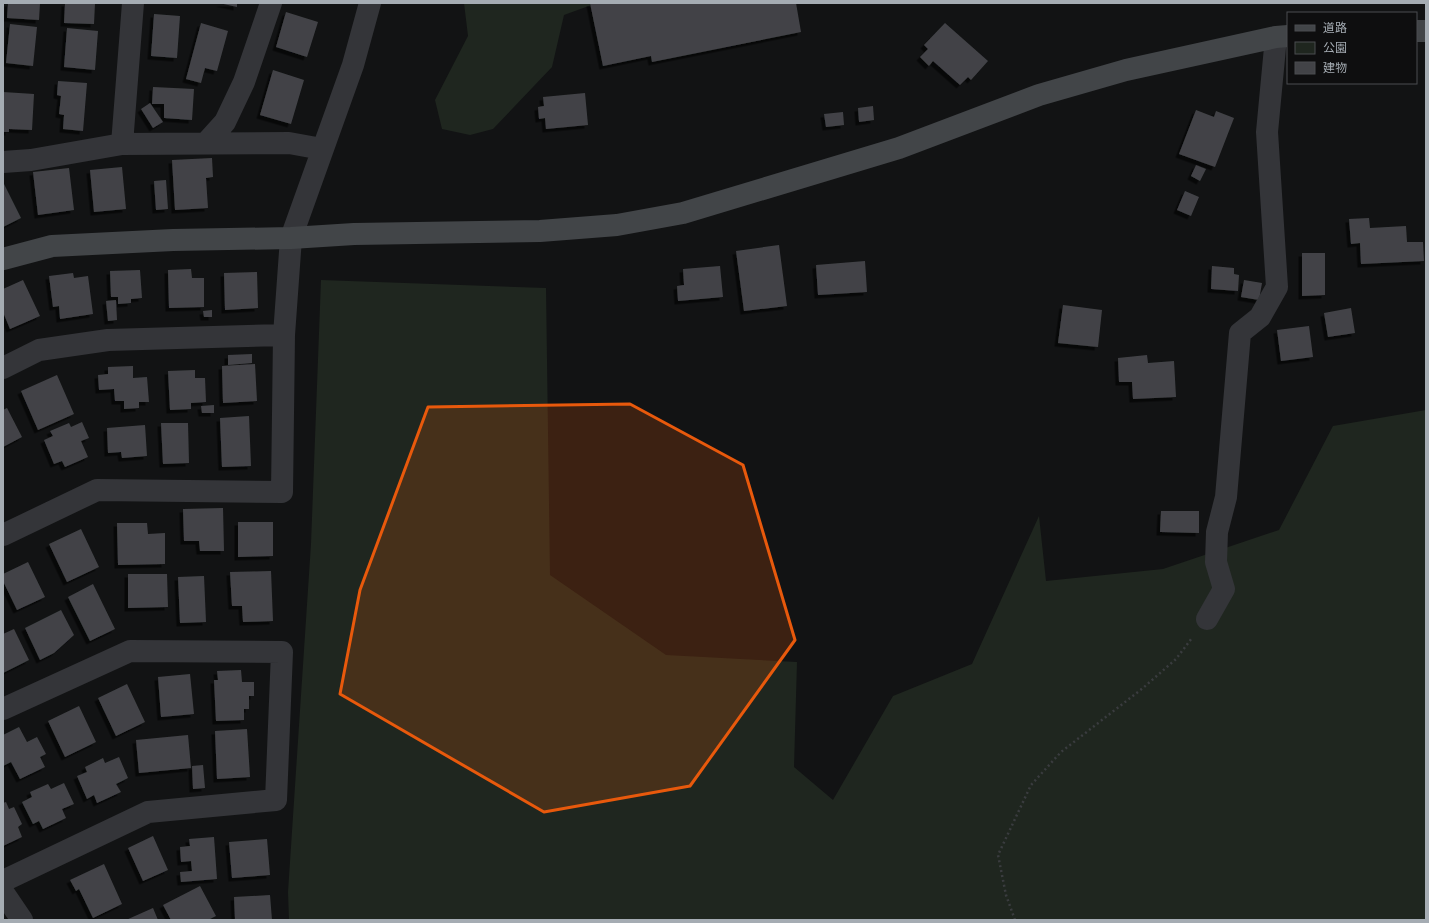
<svg xmlns="http://www.w3.org/2000/svg" width="1429" height="923" font-family="'Roboto Condensed','Noto Sans JP',sans-serif">
	<defs>
		<filter id="shadow"><feDropShadow dx="-3.5" dy="3.5" stdDeviation="0" flood-color="#0009"/></filter>
	</defs>
	<rect width="100%" height="100%" fill="#121314"/>
	<!-- green -->
	<path fill="#1f261f" d="M464 3H597L564 15 552 67 493 129 470 135 442 129 435 100 468 36Z
		M321 280 546 288 550 575 666 655 797 662 794 767 833 800 893 696 972 664 1039 516 1046 581 1163 569 1279 530 1333 426 1426 410V920H289L288 892 311 544Z"/>
	<!-- building -->
	<path fill="#424347" filter="url(#shadow)" d="M8 3H40L39 20 7 18Z
		M65 3H95L94 24 64 23Z
		M219 3H237V7Z
		M590 3H796L801 32 652 62 651 56 603 66Z
		M286 12 318 22 307 57 276 47Z
		M154 14 180 16 177 58 151 56Z
		M201 23 228 31 217 71 205 68 201 83 186 79Z
		M945 23 988 61 971 80 968 77 960 85 933 61 929 66 920 57 928 49 924 45Z
		M10 24 37 27 33 66 6 63Z
		M67 28 98 31 95 70 64 67Z
		M273 70 304 80 291 124 260 115Z
		M58 81 87 83 83 131 63 129 64 115 59 114 61 96 57 95Z
		M153 87 194 89 192 120 164 118V104H152Z
		M3 92 34 94 32 130 9 129V132H3Z
		M585 93 588 125 546 129 545 118 539 119 538 107 544 106 543 97Z
		M150 103 163 122 153 128 141 109Z
		M873 106 874 120 859 122 858 108Z
		M1196 110 1214 117 1216 111 1234 118 1215 167 1179 154Z
		M843 112 844 125 826 127 824 114Z
		M212 158 213 177 206 178 208 208 175 210 172 160Z
		M1196 165 1206 169 1200 181 1191 176Z
		M122 167 126 209 94 212 90 170Z
		M69 168 74 210 38 215 33 172Z
		M166 180 168 209 156 210 154 181Z
		M3 182 21 218 3 227Z
		M1185 191 1199 197 1191 216 1177 210Z
		M1369 218 1370 228 1406 226 1407 242H1423L1424 261 1361 264 1360 243 1351 244 1349 219Z
		M779 245 787 306 744 311 736 251Z
		M1302 253H1325V295L1302 296Z
		M865 261 867 292 818 295 816 265Z
		M720 266 723 297 678 301 677 286 684 285 683 269Z
		M1212 266 1234 268V274L1239 275 1238 291 1211 289Z
		M191 269 192 278H204V307L169 308 168 270Z
		M140 270 142 298 131 299V303L118 304V297H111L110 271Z
		M257 272 258 308 225 310 224 273Z
		M73 273 74 278 88 276 93 314 60 319 59 306 53 307 49 276Z
		M23 280 40 316 10 329 3 312V289Z
		M1244 280 1262 283 1259 300 1241 297Z
		M116 300 117 320 108 321 106 301Z
		M1063 305 1102 310 1098 347 1058 343Z
		M1351 308 1355 333 1328 337 1324 313Z
		M212 310V317H204L203 311Z
		M1309 326 1313 357 1281 361 1277 330Z
		M252 354V363L228 365V355Z
		M1147 355 1148 363 1174 361 1176 397 1133 399 1132 382H1119L1118 358Z
		M255 364 257 401 223 403 222 366Z
		M133 366V378L147 377 149 402H139V408L124 409V401H115L114 389 99 390 98 375 108 374V367Z
		M195 370V378H205L206 402 191 403V409L170 410 168 371Z
		M57 375 74 414 38 430 21 391Z
		M214 405V413H202L201 406Z
		M7 408 22 437 3 447V410Z
		M249 416 251 466 222 467 220 418Z
		M82 422 89 438 81 441 88 457 65 467 62 461 54 464 44 440 53 436 50 431 69 423 71 427Z
		M161 423H188L189 463 163 464Z
		M145 425 147 456 122 458 121 452 108 453 107 428Z
		M223 508 224 551H200L199 541H184L183 509Z
		M1161 511H1199V533L1160 532Z
		M238 522H273V556L238 557Z
		M117 523H147L148 534 165 533V564L118 565Z
		M81 529 99 567 67 582 49 544Z
		M28 562 45 597 17 610 3 581V574Z
		M271 571 273 621 243 622 242 606H232L230 572Z
		M128 574H167L168 607 128 608Z
		M204 576 206 622 180 623 178 577Z
		M93 584 115 629 90 641 68 597Z
		M61 610 74 635 54 653 40 660 25 628Z
		M14 629 29 660 3 673V634Z
		M241 670 242 682H254V696H249V709H244V720L216 721 214 680H218L217 671Z
		M190 674 194 714 161 717 158 677Z
		M127 684 145 722 116 736 98 698Z
		M79 706 96 742 65 757 48 721Z
		M19 727 27 742 37 737 46 754 40 757 45 767 20 779 11 762 3 766V735Z
		M247 729 250 777 217 779 215 731Z
		M188 735 191 768 139 773 136 740Z
		M119 757 128 778 116 784 121 792 97 803 94 795 87 799 77 776 87 772 85 767 103 758 105 763Z
		M203 765 205 788 193 789 192 766Z
		M64 783 74 804 62 809 66 818 43 829 39 821 33 824 22 802 32 797 30 792 48 784 51 789Z
		M6 802 9 809 14 807 22 824 18 827 22 837 3 846V803Z
		M153 836 168 870 143 881 128 848Z
		M214 837 217 879 181 882 180 872 192 871 191 861 181 862 180 847 190 846 189 839Z
		M267 839 270 875 232 878 229 842Z
		M104 864 122 904 93 918 79 889 76 891 70 880Z
		M200 886 216 916 208 920H171L163 905Z
		M270 895 272 920H235L234 897Z
		M153 908 158 920H126Z"/>
	<g fill="none" stroke-linecap="round" stroke-linejoin="round">
		<!-- path -->
		<path stroke="#3a3c3f" stroke-width="2.5" stroke-dasharray="2 3" stroke-linecap="butt" d="M1015 920 1006 895 998 855 1031 785 1061 752 1143 688 1176 659 1192 638"/>
		<!-- street -->
		<path stroke="#343539" stroke-width="22" d="M206 143 225 122 244 82 271 3
			M122 144 133 3
			M3 162 31 160 122 144 289 143 322 149
			M3 368 39 350 108 340 284 335
			M3 535 97 490 282 492 284 335 291 238 353 65 370 3
			M1207 619 1224 589 1216 562 1217 532 1226 497 1240 333 1260 317 1277 287 1267 132 1276 37
			M3 709 130 651 282 652 276 800 148 812 3 881
			M3 892 22 920"/>
		<!-- secondary -->
		<path stroke="#424548" stroke-width="22" d="M1416 31H1426
			M3 259 52 246 173 240 291 238 354 234 540 231 617 225 683 213 899 148 1039 95 1126 70 1276 37 1288 36"/>
	</g>
	<!-- marked area -->
	<path fill="#e8590c" fill-opacity="0.2" stroke="#e8590c" stroke-width="3" stroke-linejoin="round" d="M630 404 743 465 795 640 690 786 544 812 340 694 360 590 428 407Z"/>
	<!-- border -->
	<rect width="1429" height="923" fill="none" stroke="#a5acb3" stroke-width="8"/>
	<!-- legend -->
	<rect x="1287" y="12" width="130" height="72" fill="#0e0e0f" stroke="#4a4d51"/>
	<rect x="1295" y="25" width="20" height="6" fill="#424548" stroke="#4a4d51"/>
	<text x="1323" y="32" font-size="12" fill="#a5acb3">道路</text>
	<rect x="1295" y="42" width="20" height="12" fill="#1f261f" stroke="#4a4d51"/>
	<text x="1323" y="52" font-size="12" fill="#a5acb3">公園</text>
	<rect x="1295" y="62" width="20" height="12" fill="#424347" stroke="#4a4d51"/>
	<text x="1323" y="72" font-size="12" fill="#a5acb3">建物</text>
</svg>
